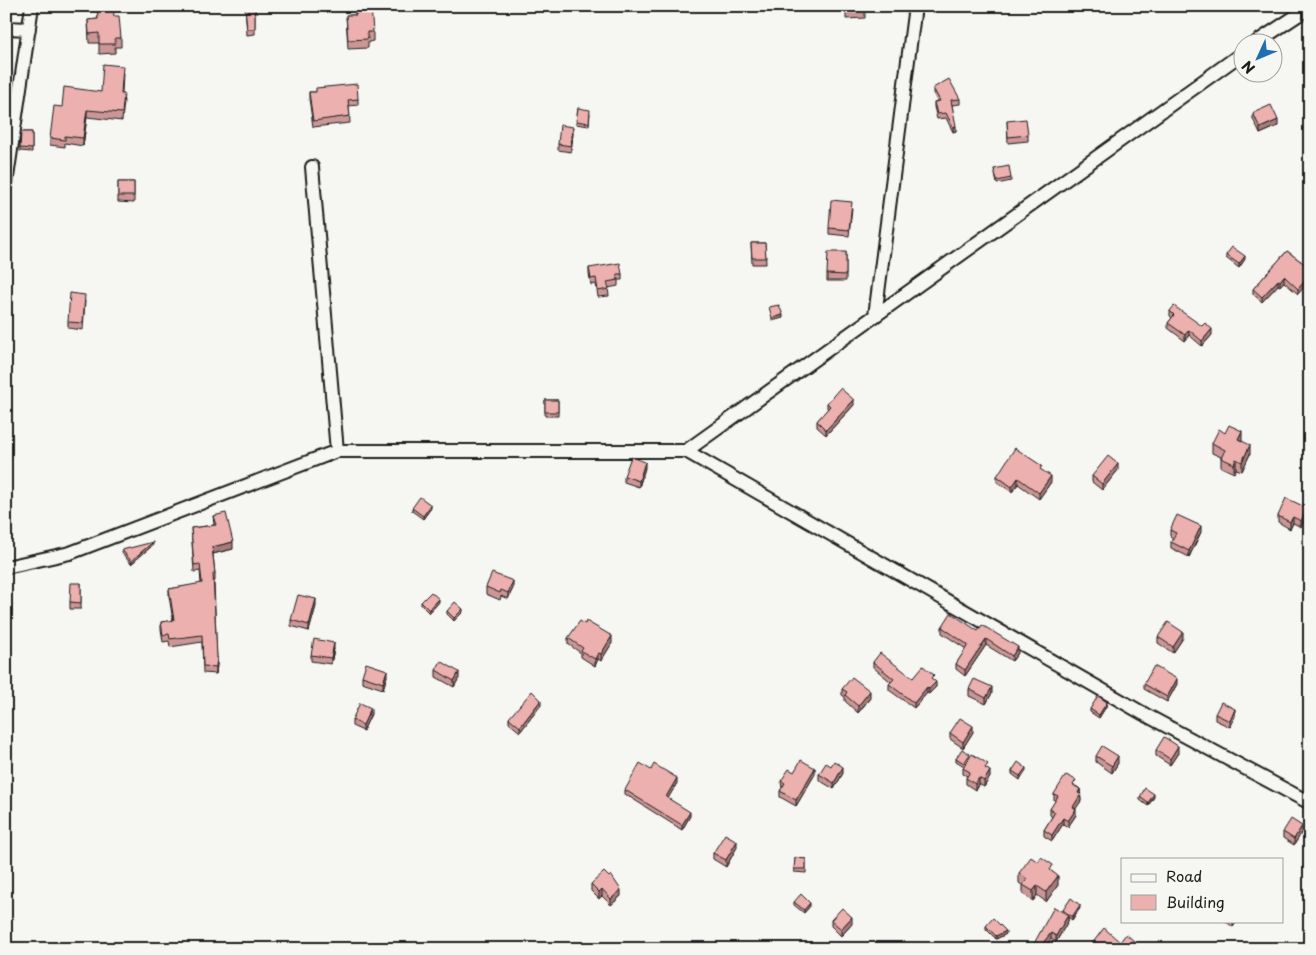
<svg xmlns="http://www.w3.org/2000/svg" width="1316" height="955" font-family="'Playpen Sans',sans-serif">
	<rect width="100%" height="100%" fill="#f6f6f2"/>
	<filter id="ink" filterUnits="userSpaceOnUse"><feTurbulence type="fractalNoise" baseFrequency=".02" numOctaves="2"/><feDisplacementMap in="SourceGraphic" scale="10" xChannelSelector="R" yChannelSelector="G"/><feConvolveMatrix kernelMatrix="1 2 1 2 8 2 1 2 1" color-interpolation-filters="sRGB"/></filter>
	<g filter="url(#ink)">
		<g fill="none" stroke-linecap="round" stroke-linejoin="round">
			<defs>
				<path id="minor" d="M6 28 29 29
					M1257 42 1310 7
					M312 167 337 451
					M6 184 32 6
					M875 316 915 6
					M686 451 1144 714 1310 803
					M6 567 70 553 337 451H686L1244 52"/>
			</defs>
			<!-- minor casing -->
			<use href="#minor" stroke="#1c1c1c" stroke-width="16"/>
			<!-- minor -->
			<use href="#minor" stroke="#f6f6f2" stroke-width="12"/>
		</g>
		<!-- wall -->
		<path fill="#cb9796" stroke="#1c1c1c" d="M245 6H255V34L247 35Z
			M355 6 373 32V41L368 42V48L348 49 346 15H355Z
			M846 6H865V18L846 19Z
			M97 7 114 16 121 38V47H115V53L99 54V43H89L88 20 98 19Z
			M123 73 122 94 124 101 122 121 87 117 83 146 65 143V147L50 145V138L62 107 101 92Z
			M933 88 960 99V104L952 105 956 131 953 132 946 118 937 119 934 107V102L937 101 933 93Z
			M309 92H316L358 99V105L349 106 350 123 313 127 309 98Z
			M578 108 590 113 589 126 576 124Z
			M1253 113 1278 126 1260 134 1253 119Z
			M1007 121 1028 135V141L1008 143Z
			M21 132H32V152L20 151Z
			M573 133 571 152 558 150V144Z
			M994 169 1011 178V181L997 184Z
			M118 182H134V203L118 202Z
			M852 208 849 236 829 234V228Z
			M751 243H765L766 264H752Z
			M1287 251 1310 268 1298 294 1284 282 1280 286 1278 285 1262 302 1253 294V289Z
			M846 252V281H827V274Z
			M1226 255 1245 259 1239 268 1226 258Z
			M589 268 622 274V280H618V286L608 288 609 296 598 297 596 284 591 285 589 274Z
			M85 301 83 330 68 328V322Z
			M1170 311 1212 335 1202 346 1189 335 1185 341 1168 328V323L1172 318 1170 316Z
			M545 400H558V416H545Z
			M827 403 854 405 826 435 817 427V421L828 409 827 408Z
			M1242 441 1250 454 1242 471 1236 469 1234 473 1221 467V457L1212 453V443Z
			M645 468 639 487 624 482V476Z
			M1118 470 1102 490 1092 482V476Z
			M997 476 1051 482 1039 499 1018 484 1012 492 997 482Z
			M412 508H431L423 519 412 511Z
			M1307 514 1301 527 1293 523 1290 529 1278 522V516Z
			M213 516 233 549 213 554 215 574V581H214L217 664 216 674 203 673 202 642 170 647 169 641 163 642 161 629V622L173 621 169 596V589L201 584 200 571 194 572 191 528 214 525Z
			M1170 530 1201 532 1189 557 1171 548V542L1173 538 1170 536Z
			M153 545 131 564 122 553V550Z
			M81 583V609H70V602Z
			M486 587 513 588 508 599 501 596 500 600 486 594Z
			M421 602H439L429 613 421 605Z
			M316 606 309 631 291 626V620Z
			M447 611 463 612 454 621 447 614Z
			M942 627 978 631 1018 653 1012 661 986 645 965 676 956 669V664L966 649 942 633Z
			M1158 637 1183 638 1173 653 1158 643Z
			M568 638 612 643 601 661 598 659 595 666 581 657V653L568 644Z
			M334 649 331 664 311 661V655Z
			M873 662 913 678 934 680 936 687 929 694 927 693 914 708 889 690V684L891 682 873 667Z
			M436 670 459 678 454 687 436 677Z
			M362 676H387L383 689 362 682Z
			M1144 684H1177L1167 702 1144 689Z
			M842 689 870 698 858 713 845 701V697L842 695Z
			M969 689 992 693 986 704 969 696Z
			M541 705 520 732 509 723V718Z
			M1107 705 1099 718 1090 712V709Z
			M371 714 363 731 352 726V720Z
			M1215 714 1235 716 1230 727 1215 720Z
			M973 732 963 748 950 739V733Z
			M1156 750 1178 753 1170 765 1156 756Z
			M1096 756 1118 763 1112 773 1096 762Z
			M970 757 988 770 990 777 984 787 979 784 975 790 966 784V778L967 776 963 774V768L964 766 956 761V758Z
			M831 766 843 773 834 789 819 780V774Z
			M651 770 677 783 668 798 690 816 682 830 625 794V790Z
			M1012 771H1026L1020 780 1012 774Z
			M794 772 815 774 796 806 780 797V791L782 788 781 781Z
			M1076 786 1080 789 1081 801 1075 809 1076 815 1068 827 1063 824 1052 841 1044 836V830L1052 817 1050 815V809L1056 801 1054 800V794Z
			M1140 797H1154L1148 806 1140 800Z
			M1283 832H1302L1294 845 1283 838Z
			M737 847 726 867 713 859V853Z
			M795 858 806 859V873L794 872Z
			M1053 872 1058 885 1046 902 1037 895 1033 901 1023 894V886L1019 883V873Z
			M591 884 621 896 611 905 602 896 599 899 591 891Z
			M794 902 810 906 804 913 794 905Z
			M1080 908 1072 920 1068 917V921L1056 942 1051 939 1043 949 1063 912V910Z
			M831 920 852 924 841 936 831 926Z
			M1225 921H1237L1233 927Z
			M986 926 1006 934 996 939 986 929Z"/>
		<!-- shaded-wall -->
		<path fill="#a57b7a" stroke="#1c1c1c" d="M87 110V117L83 146V138Z
			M1278 120V126L1260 134V128Z
			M956 126V131L953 132V127Z
			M573 127V133L571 152V146Z
			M1245 256V259L1239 268V264Z
			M1310 275V281L1298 294V289Z
			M1284 276V282L1280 286V281Z
			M1278 280V285L1262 302V297Z
			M783 315V318L772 321V318Z
			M1212 329V335L1202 346V341Z
			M1189 330V335L1185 341V335Z
			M854 400V405L826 435V430Z
			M1242 431V441L1238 439Z
			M1250 445V454L1242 471V462Z
			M1236 459V469L1234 473V464Z
			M645 462V468L639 487V481Z
			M1118 464V470L1102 490V484Z
			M1051 476V482L1039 499V493Z
			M1018 478V484L1012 492V487Z
			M431 505V508L423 519V516Z
			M1307 508V514L1301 527V521Z
			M1293 517V523L1290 529V522Z
			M1201 526V532L1189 557V551Z
			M153 542V545L131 564V561Z
			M233 542V549L212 554V547Z
			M513 581V588L508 599V593Z
			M316 599V606L309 631V625Z
			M439 599V602L429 613V610Z
			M463 609V612L454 621V618Z
			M1183 632V638L1173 653V647Z
			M612 636V643L601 661V654Z
			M986 639V645L965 676V670Z
			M334 643V649L331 664V658Z
			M1018 647V653L1012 661V656Z
			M598 653V659L595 666V659Z
			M217 657V664L216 674V667Z
			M387 670V676L383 689V683Z
			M459 672V678L454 687V681Z
			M1177 679V684L1167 702V697Z
			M936 682V687L929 694V689Z
			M927 687V693L914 708V703Z
			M992 687V693L986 704V698Z
			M870 691V698L858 713V706Z
			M541 700V705L520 732V727Z
			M1107 702V705L1099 718V715Z
			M371 708V714L363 731V725Z
			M1235 709V716L1230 727V721Z
			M973 726V732L963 748V742Z
			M1178 746V753L1170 765V759Z
			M1118 756V763L1112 773V766Z
			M843 767V773L834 789V783Z
			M815 768V774L796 806V800Z
			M1026 768V771L1020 780V776Z
			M990 771V777L984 787V781Z
			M677 778V783L666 802V797Z
			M979 778V784L975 790V784Z
			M1080 789 1081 801 1073 813V807L1078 793Z
			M1154 794V797L1148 806V803Z
			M1076 809V815L1068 827V821Z
			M690 812V816L682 830V825Z
			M1063 818V824L1052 841V835Z
			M1302 826V832L1294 845V839Z
			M737 841V847L726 867V860Z
			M1058 876V885L1046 902V892Z
			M1037 886V895L1033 901V891Z
			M602 889V896L599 899V892Z
			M621 890V896L611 905V899Z
			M810 903V906L804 913V910Z
			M1080 905V908L1072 920V917Z
			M1068 915V921L1056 942V936Z
			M852 917V924L841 936V929Z
			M1233 921H1237L1233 927Z
			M1006 931V934L996 939V936Z
			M1051 933V939L1043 949H1038Z"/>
		<!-- building -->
		<path fill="#ecb0ae" stroke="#1c1c1c" d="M113 6 114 16H119L121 38H115V44H99V33L89 34 88 20 98 19 97 7Z
			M245 6H255V29H247Z
			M355 6H371L373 32H367L368 39 348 40 346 15H356Z
			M846 6H865V9L846 10Z
			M103 64 123 66 121 94H124L122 113 87 110 83 138 65 136V140L50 138 54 106 62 107 64 87 101 92Z
			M949 79 960 99 951 100 956 126 953 127 946 113 937 114 934 102 940 101 933 88Z
			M357 84 358 99 348 100 350 116 313 121 309 92H316V88Z
			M1271 105 1278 120 1260 128 1253 113Z
			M578 108 590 110 589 123 576 121Z
			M1026 119 1028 135 1008 137 1007 121Z
			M560 125 573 127 571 146 558 144Z
			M21 132H32V149L20 148Z
			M1009 166 1011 178 997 181 994 169Z
			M118 182H134V196H118Z
			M831 200 852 202 849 230 829 228Z
			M751 243H765L766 258H752Z
			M1232 247 1245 256 1239 264 1226 255Z
			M1287 251 1310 268V275L1298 289 1284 276 1280 281 1278 280 1262 297 1253 289Z
			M828 252H846V275L827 274Z
			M620 263 622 274H617L618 280 607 282 609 289 598 291 596 278 591 279 589 268Z
			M70 293 85 295 83 323 68 322Z
			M779 305 783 315 772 318 769 307Z
			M1174 306 1202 326 1205 323 1212 329 1202 341 1189 330 1185 335 1168 323 1174 315 1170 311Z
			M840 388 854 400 826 430 817 421 830 406 827 403Z
			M545 400H558V412H545Z
			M1229 425 1242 431 1238 439 1250 445 1242 462 1236 459 1234 464 1221 458 1225 450 1212 443 1219 429 1225 433Z
			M1015 448 1042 466 1040 469 1051 476 1039 493 1018 478 1012 487 997 476Z
			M1108 456 1118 464 1102 484 1092 476Z
			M631 457 645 462 639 481 624 476Z
			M420 497 431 505 423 516 412 508Z
			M1286 498 1307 508 1301 521 1293 517 1290 522 1278 516Z
			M226 513 233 542 212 547 215 574H213L217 657 216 667 203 666 202 635 170 639 169 634 163 635 161 622 174 620 169 589 202 583 200 564 194 565 191 528 216 525 213 516Z
			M1177 515 1201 526 1189 551 1171 542 1176 533 1170 530Z
			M153 542 131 561 122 550Z
			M492 573 513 581 508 593 501 590 500 593 486 587Z
			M71 583H81V603L70 602Z
			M431 592 439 599 429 610 421 602Z
			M298 595 316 599 309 625 291 620Z
			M455 602 463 609 454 618 447 611Z
			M951 613 978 631 982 625 1018 647 1012 656 986 639 965 670 956 664 968 645 942 627Z
			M580 621 585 624 586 621 612 636 601 654 598 653 595 659 581 651 583 648 568 638Z
			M1168 622 1183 632 1173 647 1158 637Z
			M314 639 334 643 331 658 311 655Z
			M880 653 913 678 923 666 934 675 931 678 936 682 929 689 927 687 914 703 889 684 894 679 873 662Z
			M441 661 459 672 454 681 436 670Z
			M366 663 387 670 383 683 362 676Z
			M1154 666 1177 679 1167 697 1144 684Z
			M852 677 870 691 858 706 845 695 847 692 842 689Z
			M974 679 992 687 986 698 969 689Z
			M532 691 541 700 520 727 509 718Z
			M1098 696 1107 702 1099 715 1090 709Z
			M1221 702 1235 709 1230 721 1215 714Z
			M360 703 371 708 363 725 352 720Z
			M960 718 973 726 963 742 950 733Z
			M1164 737 1178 746 1170 759 1156 750Z
			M1102 746 1118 756 1112 766 1096 756Z
			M962 749 970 754 964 763 956 758Z
			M972 754 988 764 985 768 990 771 984 781 979 778 975 784 966 778 970 772 963 768Z
			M801 760 815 768 796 800 780 791 785 783 781 781 789 769 794 772Z
			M834 761 843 767 834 783 819 774 826 763 831 766Z
			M1018 762 1026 768 1020 776 1012 771Z
			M640 763 651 770 654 764 677 778 666 797 690 812 682 825 625 790Z
			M1066 775 1076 780 1073 785 1080 789 1078 793 1081 794 1073 807 1076 809 1068 821 1063 818 1052 835 1044 830 1055 812 1050 809 1058 796 1054 794Z
			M1145 788 1154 794 1148 803 1140 797Z
			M1291 819 1302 826 1294 839 1283 832Z
			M725 834 737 841 726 860 713 853Z
			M1031 857 1038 862 1041 857 1053 865 1050 870 1058 876 1046 892 1037 886 1033 891 1023 885 1027 879 1019 873Z
			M795 858 806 859V869H794Z
			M604 872 609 877 611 875 621 890 611 899 602 889 599 892 591 884Z
			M801 894 810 903 804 910 794 902Z
			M1071 898 1080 905 1072 917 1063 910Z
			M1054 907 1068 915 1056 936 1051 933 1038 949H1031Z
			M842 908 852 917 841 929 831 920Z
			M993 918 1006 931 996 936 986 926Z
			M1104 928 1120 942 1126 934 1134 941 1131 945 1137 949H1088Z
			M1279 943 1286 949H1274Z"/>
	</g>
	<!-- margin -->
	<rect width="1316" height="955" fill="none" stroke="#f6f6f2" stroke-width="25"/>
	<rect x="12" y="12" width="1291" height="930" fill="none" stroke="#1c1c1c" stroke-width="2" filter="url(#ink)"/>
	<!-- legend -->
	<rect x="1121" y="858" width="162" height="65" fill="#f6f6f2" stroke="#9f9f9c"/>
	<rect x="1131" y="874" width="25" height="8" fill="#f6f6f2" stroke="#9f9f9c"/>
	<text x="1166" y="882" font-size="15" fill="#1c1c1c">Road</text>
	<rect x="1131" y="895" width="25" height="15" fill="#ecb0ae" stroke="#9f9f9c"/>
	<text x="1166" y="908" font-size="15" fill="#1c1c1c">Building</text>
	<!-- north arrow -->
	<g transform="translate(1258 58) rotate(226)"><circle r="24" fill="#f6f6f2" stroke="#9f9f9c"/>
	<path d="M0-4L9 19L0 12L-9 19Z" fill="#1f6fb2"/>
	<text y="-8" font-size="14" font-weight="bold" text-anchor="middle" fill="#1c1c1c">N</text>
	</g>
</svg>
